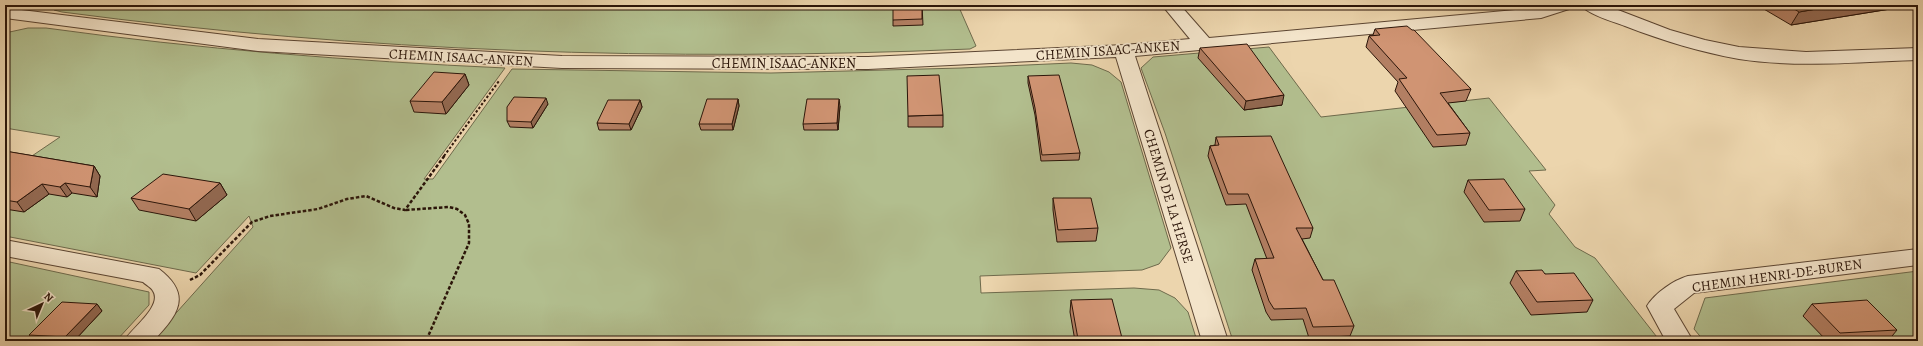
<svg xmlns="http://www.w3.org/2000/svg" width="1923" height="346" font-family="Alegreya,serif">
	<rect width="100%" height="100%" fill="#ecd5ad"/>
	<filter id="stains"><feTurbulence type="fractalNoise" baseFrequency=".005" numOctaves="4"/><feColorMatrix values="0 0 0 0 .2 0 0 0 0 .09 0 0 0 0 .02 0 0 0 .5 -.17"/></filter>
	<radialGradient id="worn" r=".72"><stop offset=".6" stop-color="#630" stop-opacity="0"/><stop offset="1" stop-color="#630" stop-opacity=".3"/></radialGradient>
	<!-- green -->
	<path fill="#b2be8e" stroke="#6e6a4c" d="M51 5H958L976 46 970 49C666 62 363 52 62 12L54 10Z
		M28 28H46C198 49 351 61 505 68L424 179H433L512 69 771 73 961 68 1071 63 1092 65 1109 72 1121 82 1171 248 1159 264 1142 270 980 276 981 293 1134 288 1159 290 1175 298 1188 312 1197 341H151L253 227 249 216 196 273 5 236V165L26 160 60 137 5 128V33Z
		M1269 47 1321 117 1489 98 1546 170 1529 171 1555 205 1549 214 1575 247 1595 258 1660 341H1233L1165 133 1141 68 1153 57Z
		M5 261 149 292V305L116 341H5Z
		M1918 271V341H1704L1694 329 1705 298Z"/>
	<g fill="none" stroke-linecap="round" stroke-linejoin="round">
		<defs>
			<path id="minor" d="M1162 5H1180L1209 38 1538 8 1546 5H1572L1569 9 1541 18 1135 56 1228 341H1202L1116 57 868 69 562 68 258 51 5 18V8L258 39 562 56 868 57 1124 45 1190 39Z
				M1581 5H1605L1670 30 1705 40 1739 47 1806 52 1918 48V60C1859 62 1798 68 1739 59 1700 52 1661 40 1625 26 1614 22 1587 14 1581 5Z
				M5 240 159 269C193 295 178 315 153 341H124C131 329 163 306 153 291 151 287 146 285 143 282L5 256Z
				M1918 249V265L1694 293 1674 309 1693 341H1666L1647 306C1655 293 1674 280 1688 276Z"/>
		</defs>
		<!-- minor casing -->
		<use href="#minor" stroke="#5b4532" stroke-width="2"/>
		<!-- path-far1 -->
		<path stroke="#2b1509" stroke-width="2" stroke-dasharray="2.5 2" stroke-linecap="butt" d="M444 156 499 81"/>
		<!-- path -->
		<path stroke="#2b1509" stroke-width="2.5" stroke-dasharray="3.5 2" stroke-linecap="butt" d="M406 210 449 207 457 209 465 215 469 224V243L426 341
			M190 280 200 275 252 222 270 216 318 209 347 199 366 196 394 208 405 210 445 155"/>
		<!-- minor -->
		<use href="#minor" fill="#f3e4ca" fill-rule="evenodd"/>
	</g>
	<!-- wall -->
	<path fill="#b37f63" stroke="#2b1509" d="M922 5 923 25 893 26V20Z
		M1757 5H1915L1791 25Z
		M1375 29 1471 89 1466 101 1448 103 1470 133 1466 145 1433 147 1395 91 1398 82 1366 47 1369 36 1373 35Z
		M1200 48 1282 105 1244 110 1198 58Z
		M465 74 469 85 446 114 414 112 410 101Z
		M1028 76 1080 153 1079 160 1041 161 1035 115 1028 83Z
		M738 99 739 106 733 130H701L699 124Z
		M640 100 642 107 631 130H599L597 123Z
		M548 104 533 128 510 127 507 121Z
		M840 106 838 130H804L803 124Z
		M943 115V127H908V116Z
		M1216 137 1313 228 1310 238 1302 239 1323 280 1354 326 1350 336 1309 338 1303 319 1271 320 1266 312 1252 270 1255 259H1267L1246 204 1226 205 1208 156 1210 146 1215 145Z
		M5 148 10 152 94 166 100 176 97 197 72 193 67 197 49 194 24 212 5 209Z
		M1468 180 1525 209 1520 221 1484 222 1464 192Z
		M220 183 227 195 196 221 139 210 131 198Z
		M1053 198 1098 228 1096 241 1057 242 1053 210Z
		M1516 271 1545 274 1593 300 1587 312 1531 315 1510 283Z
		M1071 300 1122 338 1121 341H1075L1070 312Z
		M97 304 102 311 74 341H34L29 335Z
		M1812 304 1897 330 1888 341H1827L1803 316Z"/>
	<!-- shaded-wall -->
	<path fill="#926850" stroke="#2b1509" d="M1840 5H1915L1791 25 1799 12Z
		M465 74 469 85 446 114 442 102Z
		M1284 95 1282 105 1244 110 1246 101Z
		M546 98 548 104 533 128 531 122Z
		M738 99 739 106 733 130 732 124Z
		M839 99 840 106 838 130 837 123Z
		M640 100 642 107 631 130 629 124Z
		M7 149 14 159 5 153V150Z
		M94 166 100 176 97 197 90 187Z
		M65 183 72 193 67 197 60 187Z
		M220 183 227 195 196 221 189 209Z
		M42 184 49 194 24 212 17 202Z
		M97 304 102 311 74 341H68L65 337Z"/>
	<!-- building -->
	<path fill="#d09473" stroke="#2b1509" d="M893 5H922V19L893 20Z
		M1788 5H1840L1799 12Z
		M1407 26 1412 30H1414L1471 89 1440 93 1470 133 1437 135 1399 79 1407 78 1369 36 1380 35 1375 29Z
		M1247 44 1284 95 1246 101 1200 48Z
		M434 72 465 74 442 102 410 101Z
		M939 75 943 115 908 116 907 76Z
		M1059 75 1080 153 1042 155 1035 108 1028 76Z
		M514 97 546 98 531 122 507 121V107Z
		M707 99H738L732 124H699Z
		M807 99H839L837 123 803 124Z
		M608 100H640L629 124 597 123Z
		M1271 136 1313 228H1296L1323 280H1334L1354 326 1313 327 1306 308 1274 309 1269 301 1255 259 1274 258 1248 194H1228L1210 146 1219 145 1216 137Z
		M5 151 94 166 90 187 65 183 60 187 42 184 17 202 5 200V179L10 175 5 174Z
		M163 174 220 183 189 209 131 198Z
		M1504 179 1525 209 1489 210 1468 180Z
		M1053 198H1091L1098 228 1058 230Z
		M1542 270 1545 274 1574 273 1593 300 1537 302 1516 271Z
		M1112 299 1122 338 1078 339 1071 300Z
		M1867 300 1897 330 1840 333 1812 304Z
		M62 302 97 304 65 337 29 335Z"/>
	<g text-anchor="middle" stroke-width="3.5" stroke-linejoin="round" paint-order="stroke">
		<!-- street labels -->
		<g font-size="14" fill="#2b1509" stroke="#f3e4ca">
			<text transform="translate(1108 50) rotate(-4)" y="5">CHEMIN ISAAC-ANKEN</text>
			<text transform="translate(461 57) rotate(3)" y="5">CHEMIN ISAAC-ANKEN</text>
			<text x="784" y="68">CHEMIN ISAAC-ANKEN</text>
			<text transform="translate(1169 196) rotate(73)" y="5">CHEMIN DE LA HERSE</text>
			<text transform="translate(1777 275) rotate(-8)" y="5">CHEMIN HENRI-DE-BUREN</text>
		</g>
	</g>
	<!-- margin -->
	<rect width="1923" height="346" fill="none" stroke="#ecd5ad" stroke-width="20"/>
	<rect x="6" y="6" width="1911" height="334" fill="none" stroke="#2b1509" stroke-width="2"/>
	<rect x="10" y="10" width="1903" height="326" fill="none" stroke="#2b1509"/>
	<!-- north arrow -->
	<g transform="translate(42 304) rotate(44)" stroke="#f3e4ca" stroke-width="3" paint-order="stroke">
	<path d="M0-3L7 15L0 10L-7 15Z" fill="#2b1509"/>
	<text y="-6" font-size="11" font-weight="bold" text-anchor="middle" fill="#2b1509">N</text>
	</g>
	<rect width="100%" height="100%" filter="url(#stains)"/>
	<rect width="100%" height="100%" fill="url(#worn)"/>
</svg>
